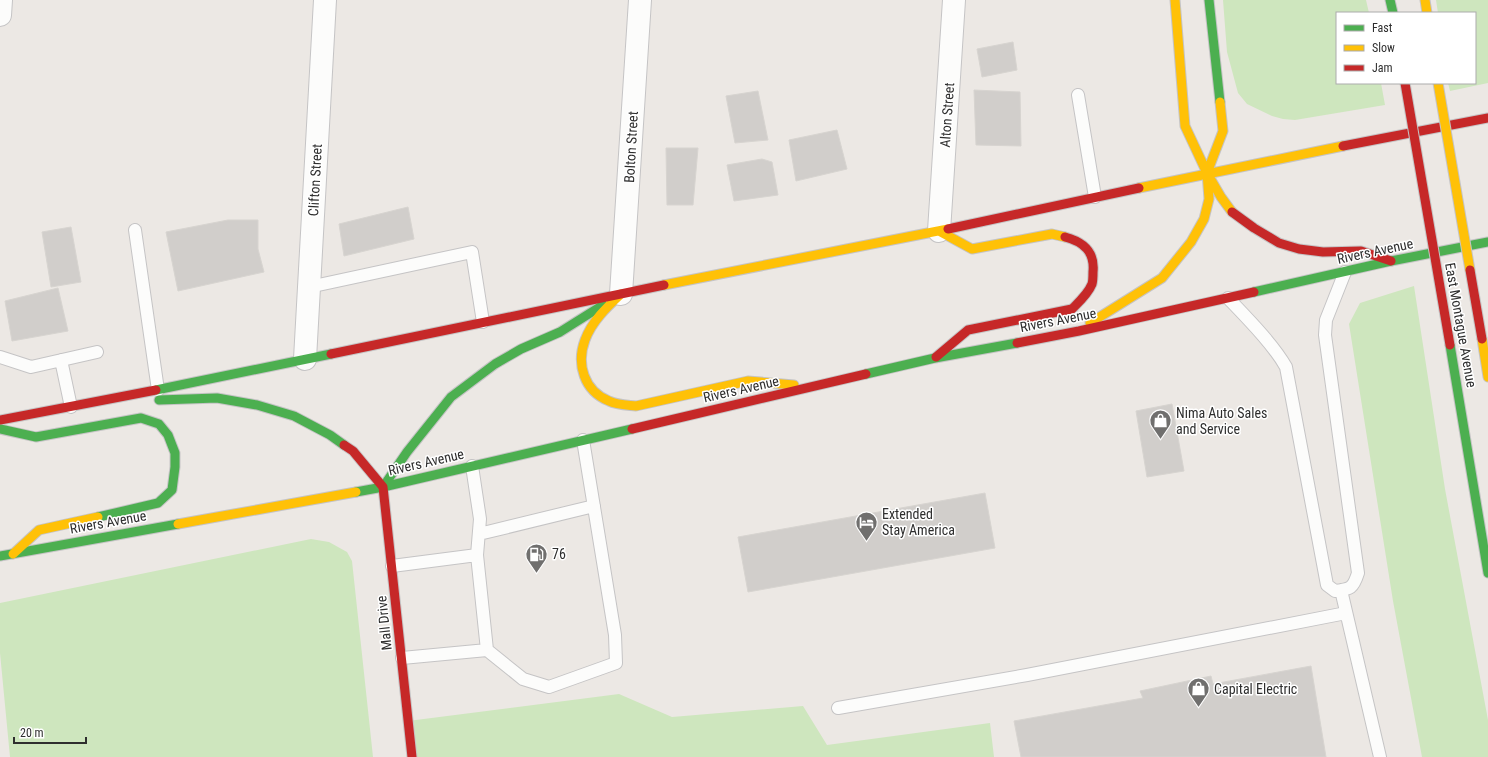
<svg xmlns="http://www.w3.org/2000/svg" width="1488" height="757" font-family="'Roboto Condensed',sans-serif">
	<rect width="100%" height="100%" fill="#ece8e4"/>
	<!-- green -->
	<path fill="#cee6be" d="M1223 0H1366L1369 13H1337V83H1381L1385 105 1295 120 1283 119 1272 116 1247 104 1238 93 1227 52Z
		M1436 0H1488V83L1450 91 1448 83H1475V13H1438Z
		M1414 286 1445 489 1488 720V757H1422L1393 601 1349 324 1360 303Z
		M311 539 329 542 347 552 352 561 373 757H10L0 653V603Z
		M619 694 672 717 803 706 827 745 990 723 994 757H412L408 721Z"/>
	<!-- building -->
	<path fill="#d1cecb" stroke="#d7d4d0" d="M1013 42 1017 70 982 77 977 49Z
		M974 90 1020 92 1021 146 976 145Z
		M758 91 768 140 735 143 726 96Z
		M837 130 847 169 796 181 789 140Z
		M666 148H698L693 205H667Z
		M762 159 772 162 778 195 734 201 727 165Z
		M408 207 414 239 344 256 339 224Z
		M228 220H258V249L264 272 178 291 166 232Z
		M71 227 81 282 51 287 42 232Z
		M58 288 68 331 12 341 5 301Z
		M1172 404 1184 471 1147 477 1136 411Z
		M985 493 995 548 748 592 738 537Z
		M1311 666 1326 757H1021L1014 721 1143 698 1140 691 1211 676 1213 684Z"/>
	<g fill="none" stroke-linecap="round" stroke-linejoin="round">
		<defs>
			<path id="lane" d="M1078 95 1095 197
				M135 230 158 390
				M309 287 472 252 483 322
				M1228 298C1246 317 1273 344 1286 367L1327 585 1335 591C1350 589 1353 589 1358 573L1325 335 1326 320 1345 272
				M0 357 31 367 97 352
				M61 360 71 407
				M472 466 480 519 477 555
				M479 534 594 506
				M392 566 477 555 487 650
				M1341 590 1380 757
				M402 658 487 650 523 679 549 687 616 663 615 635 583 440
				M838 708 1027 675 1346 613"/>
			<path id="street" d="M0 15 1 0
				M939 231 954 0
				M621 294 640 0
				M305 359 325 0"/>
			<path id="fast" d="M1209 0 1220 102
				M1390 0 1393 13
				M1254 292 1391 261 1488 242
				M1450 345 1488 573
				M866 374 935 358 1017 343
				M156 390 331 354
				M159 400 217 398 257 405 294 416 330 435 344 445
				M0 429 36 437 141 418 159 424 168 435 175 453V467L172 490 158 503 98 517
				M383 487 407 452 451 397 495 364 521 349 560 332 603 305
				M356 492 383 487 632 429
				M0 556 178 524"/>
			<path id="slow" d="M1175 0 1185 126 1207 173 1221 197 1232 212
				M1425 0 1427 13
				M1139 188 1343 146
				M939 231 972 249 1052 234 1065 237
				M664 285 948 229
				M621 294C607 307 592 321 585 340 576 364 584 391 609 401 617 405 627 405 636 406L748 381 794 385
				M1090 323 1162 278 1191 242 1204 219 1209 199 1207 173 1223 131 1220 102
				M1482 339 1488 377
				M178 524 356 492
				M13 554 39 530 98 517"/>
			<path id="jam" d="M1343 146 1488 118
				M1232 212 1254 228 1279 243 1299 249 1323 252 1361 251 1391 261
				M948 229 1139 188
				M1017 343 1079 331 1254 292
				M331 354 664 285
				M936 357 968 330 1072 309C1079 302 1088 294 1092 284 1093 281 1093 276 1093 272 1095 252 1084 242 1065 237
				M0 420 156 390
				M632 429 866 374
				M344 445 353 451 383 487
				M383 487 412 757"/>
		</defs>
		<!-- lane casing -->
		<use href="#lane" stroke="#c5c4c5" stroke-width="14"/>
		<!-- street casing -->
		<use href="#street" stroke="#c5c4c5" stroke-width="24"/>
		<!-- fast casing -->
		<use href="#fast" stroke="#c5c4c5" stroke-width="11"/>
		<!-- slow casing -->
		<use href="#slow" stroke="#c5c4c5" stroke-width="11"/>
		<!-- jam casing -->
		<use href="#jam" stroke="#c5c4c5" stroke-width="11"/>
		<!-- lane -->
		<use href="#lane" stroke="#fcfcfb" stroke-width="12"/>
		<!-- street -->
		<use href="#street" stroke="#fcfcfb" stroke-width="22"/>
		<!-- fast -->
		<use href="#fast" stroke="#4caf50" stroke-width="9"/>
		<!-- slow -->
		<use href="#slow" stroke="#ffc107" stroke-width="9"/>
		<!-- jam -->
		<use href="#jam" stroke="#c62828" stroke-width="9"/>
		<defs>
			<path id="slow-bridge" d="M1438 83 1470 270"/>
			<path id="jam-bridge" d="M1405 83 1450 345
				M1470 270 1482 339"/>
		</defs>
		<!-- slow-bridge casing -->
		<use href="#slow-bridge" stroke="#c5c4c5" stroke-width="11" stroke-linecap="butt"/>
		<!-- jam-bridge casing -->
		<use href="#jam-bridge" stroke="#c5c4c5" stroke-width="11" stroke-linecap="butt"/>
		<!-- slow-bridge -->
		<use href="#slow-bridge" stroke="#ffc107" stroke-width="9"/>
		<!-- jam-bridge -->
		<use href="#jam-bridge" stroke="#c62828" stroke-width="9"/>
	</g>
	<!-- icons -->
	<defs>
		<symbol id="shop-pin" viewBox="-11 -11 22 30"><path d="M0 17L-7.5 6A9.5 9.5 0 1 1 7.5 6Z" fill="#706f6e" stroke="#fff"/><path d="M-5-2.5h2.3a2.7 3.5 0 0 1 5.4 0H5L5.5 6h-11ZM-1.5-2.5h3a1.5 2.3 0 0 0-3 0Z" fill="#fff"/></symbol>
		<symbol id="hotel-pin" viewBox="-11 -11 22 30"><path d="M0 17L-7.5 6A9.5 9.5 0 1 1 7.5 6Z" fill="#706f6e" stroke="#fff"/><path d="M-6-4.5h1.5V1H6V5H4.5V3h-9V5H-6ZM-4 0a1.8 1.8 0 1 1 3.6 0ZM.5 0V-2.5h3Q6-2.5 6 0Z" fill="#fff"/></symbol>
		<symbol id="fuel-pin" viewBox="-11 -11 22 30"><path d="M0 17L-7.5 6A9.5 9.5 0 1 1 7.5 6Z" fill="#706f6e" stroke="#fff"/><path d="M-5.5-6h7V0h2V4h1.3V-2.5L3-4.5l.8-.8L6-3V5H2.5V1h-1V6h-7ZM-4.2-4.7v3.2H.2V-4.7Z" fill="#fff"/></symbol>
	</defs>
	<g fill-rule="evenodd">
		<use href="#shop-pin" x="1148" y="408" width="25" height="34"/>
		<use href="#hotel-pin" x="854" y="510" width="25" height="34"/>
		<use href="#fuel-pin" x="524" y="542" width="25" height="34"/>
		<use href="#shop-pin" x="1186" y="676" width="25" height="34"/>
	</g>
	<g text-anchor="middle" stroke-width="3" stroke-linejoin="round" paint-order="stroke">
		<!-- street labels -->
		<g font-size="14" fill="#2e2e2e" stroke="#fff">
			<text transform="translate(947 115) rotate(-86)" y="5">Alton Street</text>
			<text transform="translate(631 147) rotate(-87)" y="5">Bolton Street</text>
			<text transform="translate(315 180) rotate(-87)" y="5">Clifton Street</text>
			<text transform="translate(1375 251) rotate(-12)" y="5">Rivers Avenue</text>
			<text transform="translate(1058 320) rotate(-11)" y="5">Rivers Avenue</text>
			<text transform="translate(1461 325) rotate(80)" y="5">East Montague Avenue</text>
			<text transform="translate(741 389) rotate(-13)" y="5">Rivers Avenue</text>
			<text transform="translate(426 462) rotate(-13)" y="5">Rivers Avenue</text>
			<text transform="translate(108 522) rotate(-10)" y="5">Rivers Avenue</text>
			<text transform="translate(384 623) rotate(-96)" y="5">Mall Drive</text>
		</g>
		<!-- poi labels -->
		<g font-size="14" fill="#2e2e2e" stroke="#fff" text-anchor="start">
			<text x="1176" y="418">Nima Auto Sales<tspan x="1176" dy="16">and Service</tspan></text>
			<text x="882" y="519">Extended<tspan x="882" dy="16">Stay America</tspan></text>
			<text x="552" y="559">76</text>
			<text x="1214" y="694">Capital Electric</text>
		</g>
	</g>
	<!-- legend -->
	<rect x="1336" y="12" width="140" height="72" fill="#ffffff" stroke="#ababab"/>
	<rect x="1344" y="25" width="20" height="6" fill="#4caf50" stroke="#ababab"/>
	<text x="1372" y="32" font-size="12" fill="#2e2e2e">Fast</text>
	<rect x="1344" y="45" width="20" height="6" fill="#ffc107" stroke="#ababab"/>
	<text x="1372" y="52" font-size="12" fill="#2e2e2e">Slow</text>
	<rect x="1344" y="65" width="20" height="6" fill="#c62828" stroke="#ababab"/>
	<text x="1372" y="72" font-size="12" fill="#2e2e2e">Jam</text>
	<!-- scale -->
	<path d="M14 737v6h72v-6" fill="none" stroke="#2e2e2e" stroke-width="2"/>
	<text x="20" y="737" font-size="12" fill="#2e2e2e" stroke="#ffffff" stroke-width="3" paint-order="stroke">20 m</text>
</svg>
